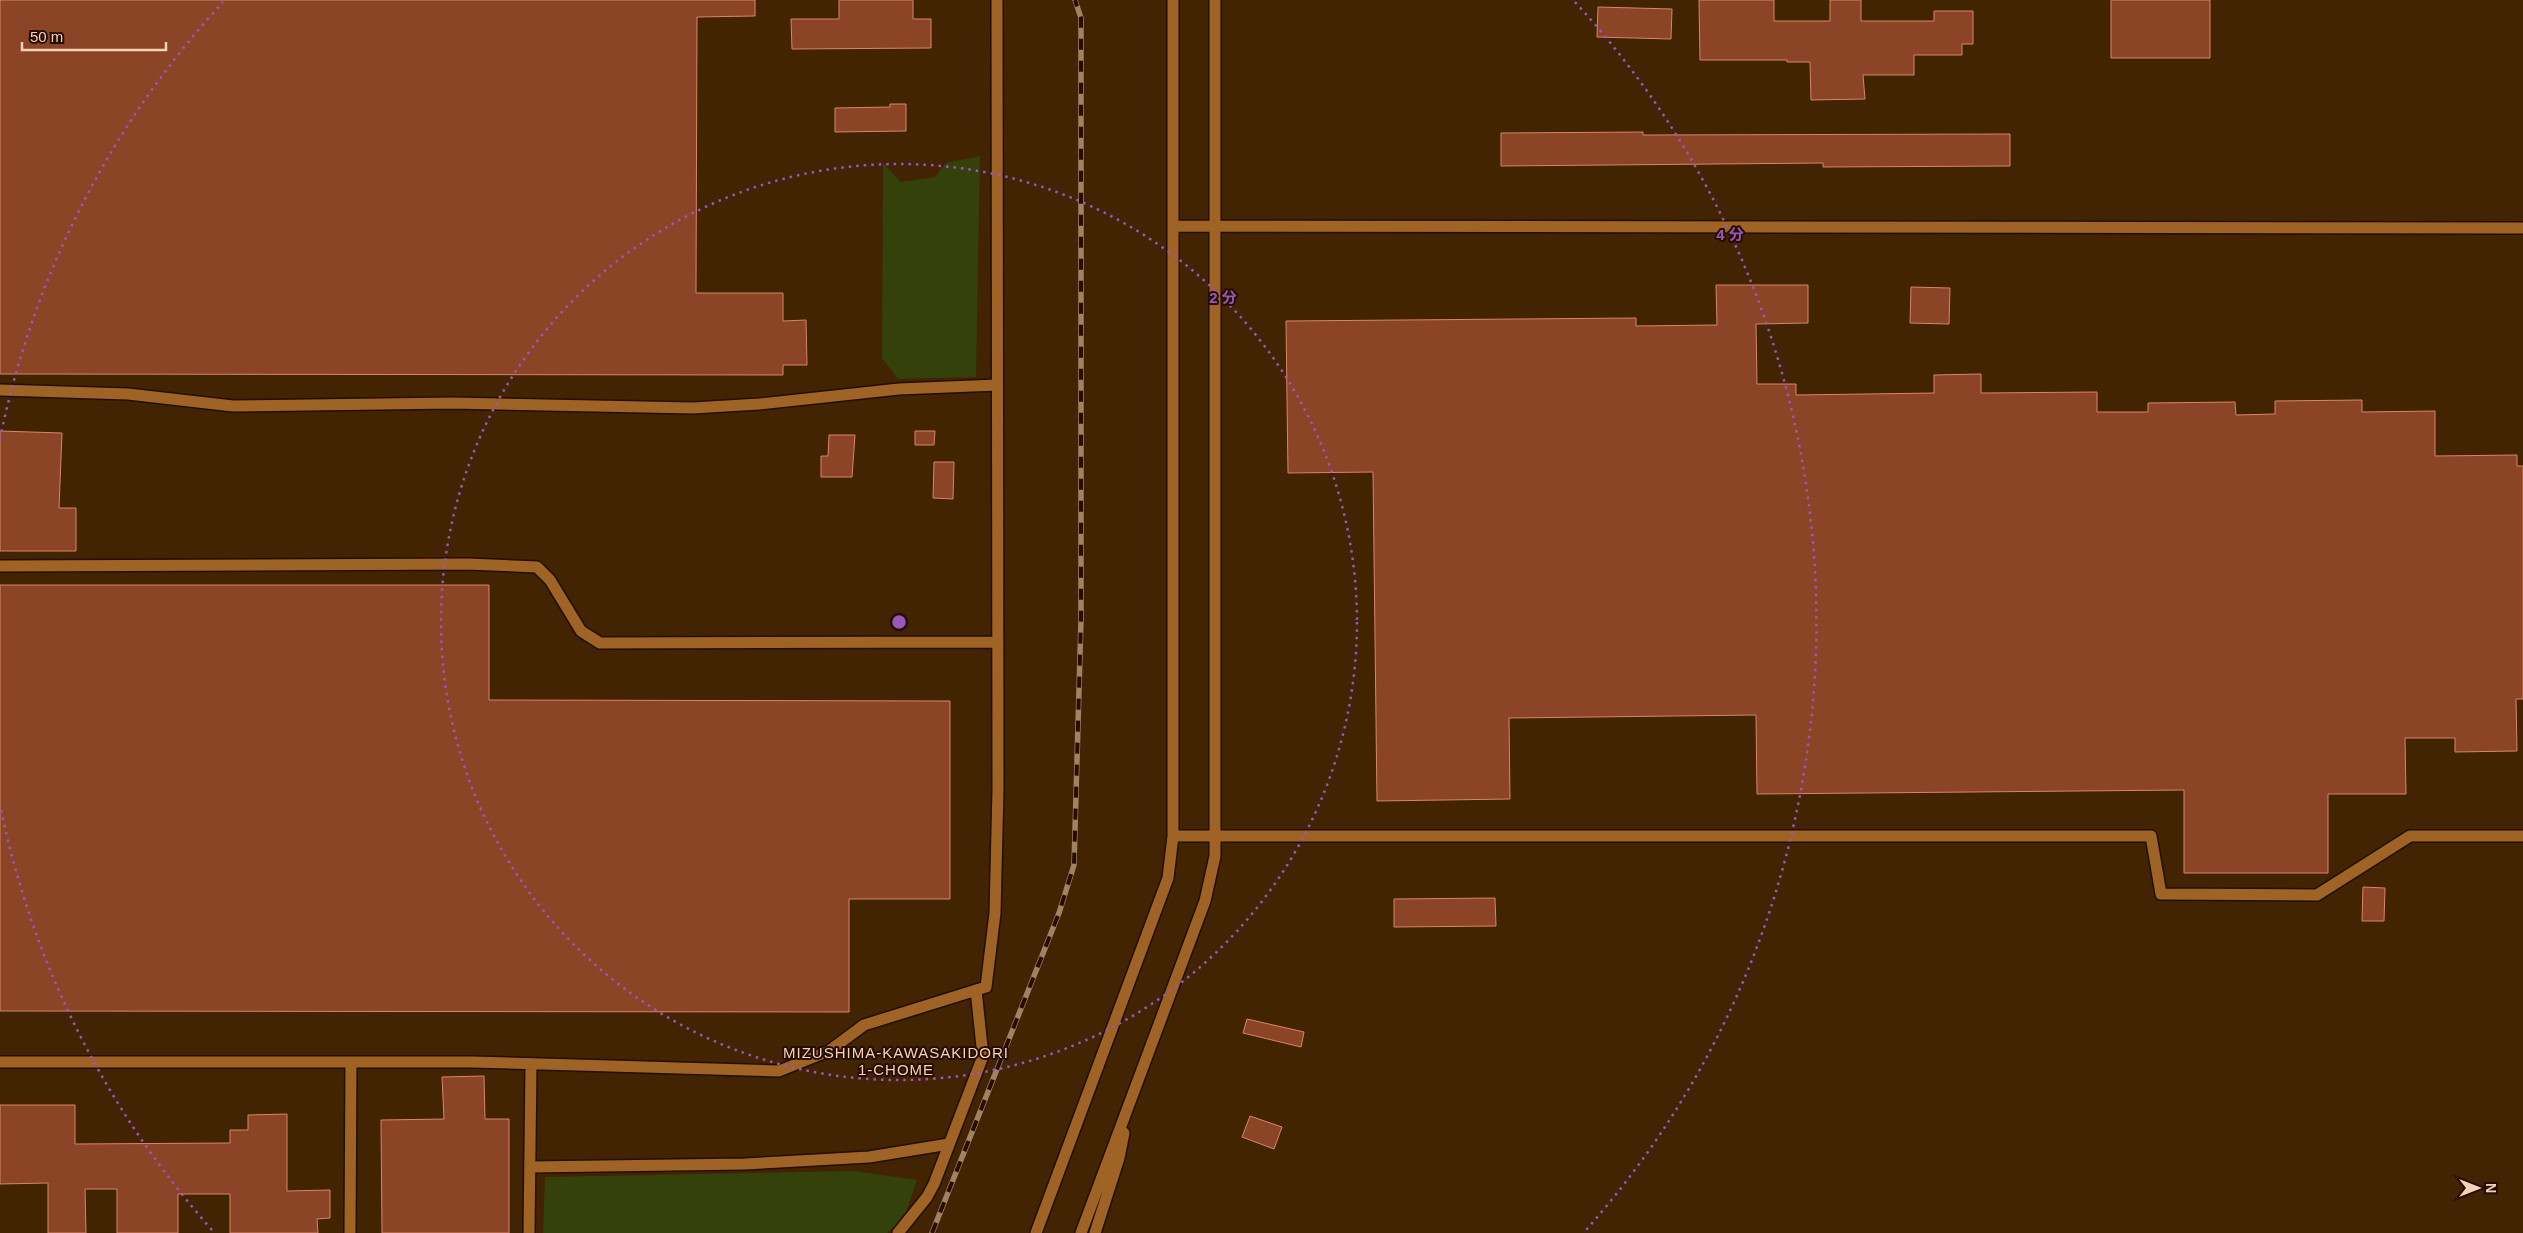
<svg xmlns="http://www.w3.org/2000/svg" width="2523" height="1233" font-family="Arial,'Noto Sans JP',sans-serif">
	<rect width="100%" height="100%" fill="#422302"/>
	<!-- green -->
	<path fill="#34410b" d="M980 156 976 377 898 379 882 358 883 163 901 182 935 177 946 163Z
		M854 1171 917 1180 904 1218 887 1233H543L545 1177Z"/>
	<!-- building -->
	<path fill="#8c4426" stroke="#d68767" d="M0 0H755V16L697 17 696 293H783V321L806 320 807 365H783V375L0 374Z
		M839 0H913V19H931V48L792 49 791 19H839Z
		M1699 0H1774V21H1830V0H1861V21H1934V11H1973V44H1962V55H1914V75H1863L1865 99 1811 100 1810 62H1787V60H1700Z
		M2111 0H2210V58H2111Z
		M1598 7 1672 9 1671 39 1597 37Z
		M890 104H906V131L835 132V108L890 107Z
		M1643 132V135L2010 134V166L1823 167V163L1501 166V133Z
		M1716 285H1808V323L1756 324 1757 384H1796V395L1934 393V375L1981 374V393L2097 392V412H2148V403L2235 402 2236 415 2275 414V401L2362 400V412L2435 411V456L2517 455V466H2523V699H2516L2517 751 2455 752V738H2405L2406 794H2328V873H2184V790L1757 794 1756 715 1509 718 1510 799 1377 801 1373 472 1288 473 1286 321 1636 318V326L1717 325Z
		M1911 287 1950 288 1949 324 1910 323Z
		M0 431 62 433 59 508H76V551H0Z
		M915 431H935L934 445H915Z
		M829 435H855L852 477H821V456H828Z
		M934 462H954L953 499 933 498Z
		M0 585H489V700L950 701V899H849V1012L0 1011Z
		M2363 887 2385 888 2384 921H2362Z
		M1495 898 1496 926 1394 927V899Z
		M1247 1019 1304 1032 1301 1047 1243 1033Z
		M484 1076 485 1119H509V1233H382L381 1120 444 1119 442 1077Z
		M0 1105H75V1144L230 1143V1130H248V1115L287 1114V1191L330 1190V1218L317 1219 318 1233H230V1194H178V1233H117V1189H85L86 1233H48V1183L0 1184Z
		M1250 1116 1282 1127 1274 1149 1242 1137Z"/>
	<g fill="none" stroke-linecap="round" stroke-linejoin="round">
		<defs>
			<path id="service" d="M1173 226 2523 228
				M0 390 128 394 233 406 453 403 693 408 759 404 899 389 997 385
				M0 566 468 564 537 567 550 580 581 631 600 643 998 642
				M1173 836H2151L2161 894 2317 895 2410 836H2523
				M0 1062H472L779 1071 829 1051 864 1025 986 987 995 913 998 789 997 0
				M530 1167 745 1164 869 1157 949 1144
				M350 1233 351 1062
				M529 1233 531 1064
				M898 1233 927 1197 934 1184 983 1056 976 990
				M1036 1233 1168 878 1173 836V0
				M1081 1233 1205 901 1215 856V0
				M1095 1233 1119 1158 1124 1133"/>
		</defs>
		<!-- service casing -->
		<use href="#service" stroke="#220f00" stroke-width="14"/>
		<!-- service -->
		<use href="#service" stroke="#9f6326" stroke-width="11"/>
		<defs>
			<path id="rail" d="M932 1233 1059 913 1074 865 1081 620V18L1075 0"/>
		</defs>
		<!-- rail casing -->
		<use href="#rail" stroke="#a28263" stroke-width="5.5"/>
		<!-- rail -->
		<use href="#rail" stroke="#250d00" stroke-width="4" stroke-dasharray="11" stroke-linecap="butt"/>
	</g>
	<!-- distance rings -->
	<g fill="none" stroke="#9a56bd" stroke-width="2.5" stroke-dasharray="2.5 5">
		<circle cx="899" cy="622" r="458"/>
		<path d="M212 1230A917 917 0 0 1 0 805M0 439A917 917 0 0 1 223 2M1575 2A917 917 0 0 1 1586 1230"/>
	</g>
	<g text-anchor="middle" stroke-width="4" stroke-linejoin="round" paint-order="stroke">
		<!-- neighbourhood labels -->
		<g font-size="15" letter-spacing="1" fill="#f5d3b6" stroke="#250d00">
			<text x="896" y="1058">MIZUSHIMA-KAWASAKIDORI<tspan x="896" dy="17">1-CHOME</tspan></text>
		</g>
	</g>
	<circle cx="899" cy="622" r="8" fill="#9a56bd" stroke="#250d00" stroke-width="2.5"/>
	<g font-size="15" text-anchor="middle" font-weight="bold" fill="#9a56bd" stroke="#250d00" stroke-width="4" stroke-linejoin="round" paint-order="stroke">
		<text x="1730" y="240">4 分</text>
		<text x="1223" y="303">2 分</text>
	</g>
	<!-- north arrow -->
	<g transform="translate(2478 1188) rotate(90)" stroke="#250d00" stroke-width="4" paint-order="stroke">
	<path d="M0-4L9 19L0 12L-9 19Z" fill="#f5d3b6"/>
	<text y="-8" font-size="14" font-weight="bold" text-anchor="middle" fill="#f5d3b6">N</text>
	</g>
	<!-- scale -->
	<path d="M22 42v8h144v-8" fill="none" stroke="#f5d3b6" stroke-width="2.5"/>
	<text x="30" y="42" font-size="15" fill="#f5d3b6" stroke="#250d00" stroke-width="4" paint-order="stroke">50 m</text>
</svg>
